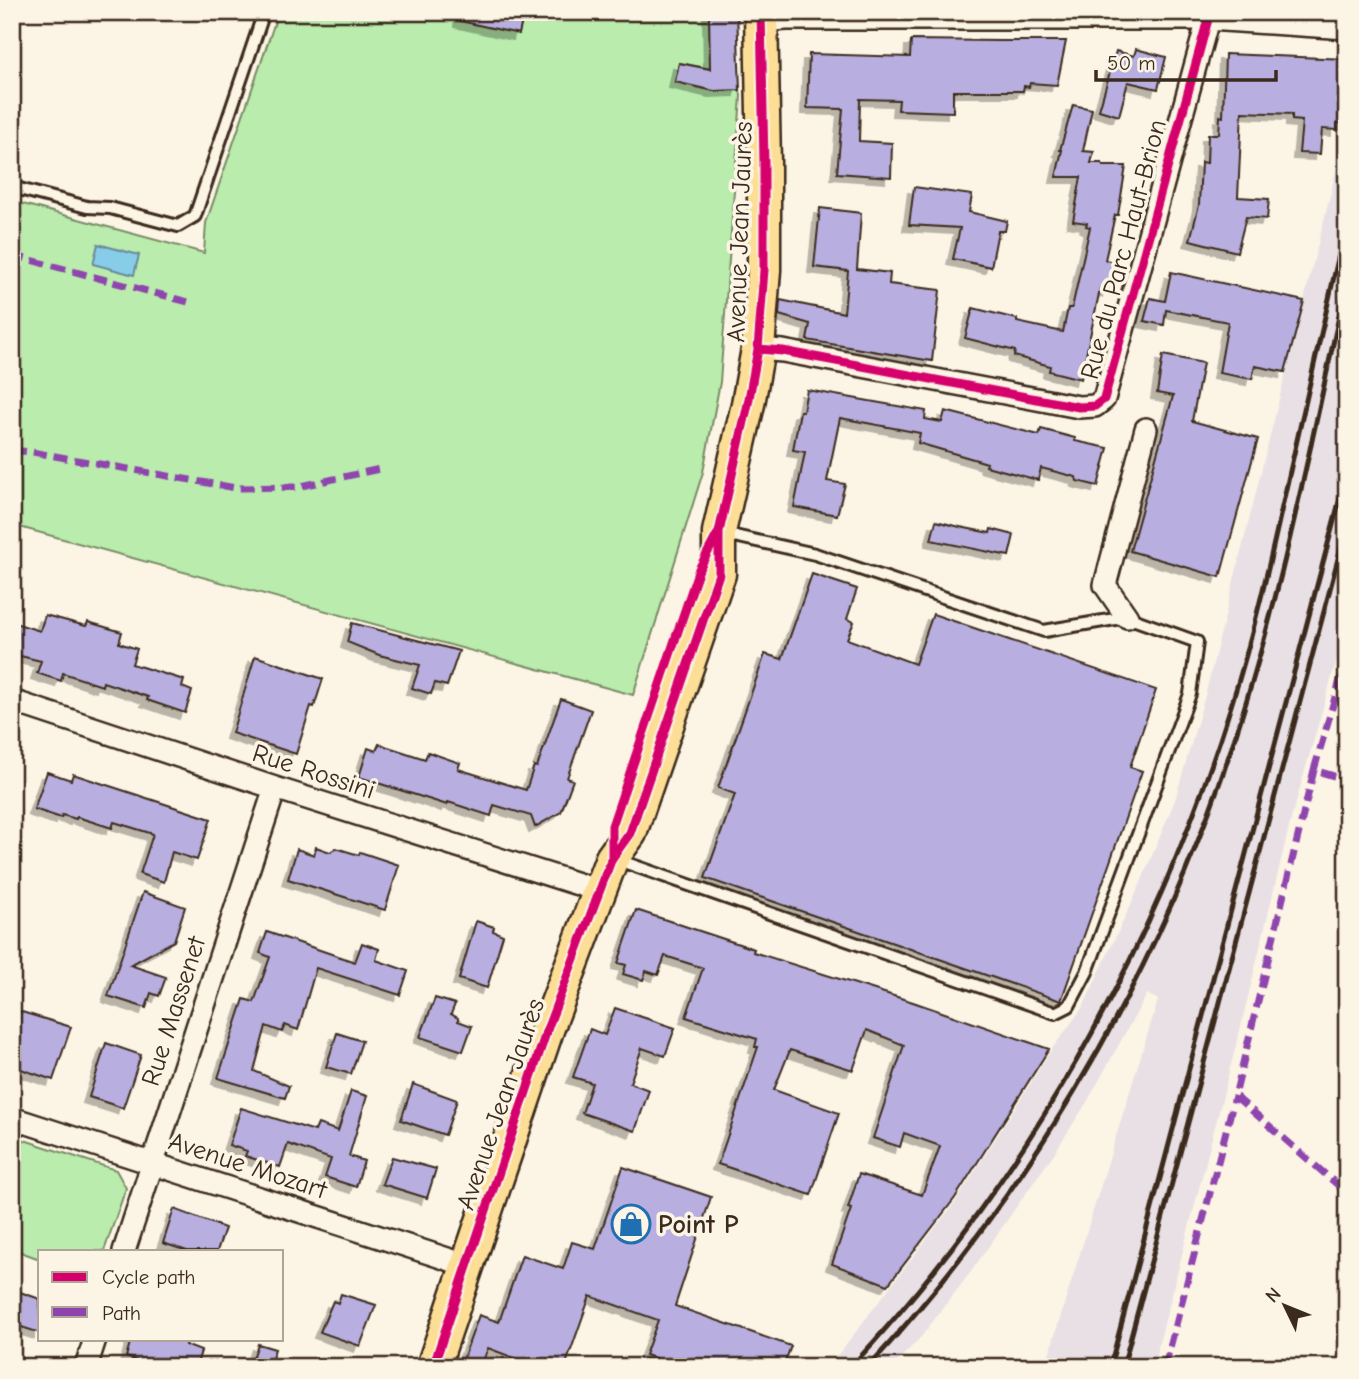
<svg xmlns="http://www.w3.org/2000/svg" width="1359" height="1379" font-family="'Comic Neue',sans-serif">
	<defs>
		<filter id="shadow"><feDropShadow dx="-6" dy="6" stdDeviation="0" flood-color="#0004"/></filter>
	</defs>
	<rect width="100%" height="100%" fill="#fcf5e5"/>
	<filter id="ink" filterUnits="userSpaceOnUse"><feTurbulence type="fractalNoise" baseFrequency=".0143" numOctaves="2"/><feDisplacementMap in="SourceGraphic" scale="14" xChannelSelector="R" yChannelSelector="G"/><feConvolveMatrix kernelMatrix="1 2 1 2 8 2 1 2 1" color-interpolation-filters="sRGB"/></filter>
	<g filter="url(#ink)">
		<!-- built -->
		<path fill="#e8e0e4" d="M1347 128V624L1290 823 1242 1022 1153 1367H1045L1158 1000 1147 994 1087 1102 1055 1152 970 1273 921 1337 892 1367H826L841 1351 956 1201 1052 1049 1083 1007 1139 887 1175 800 1206 692Z"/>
		<!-- green -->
		<path fill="#b9ecad" stroke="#7a8b66" stroke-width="2" d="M281 12H445L519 33 524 12H709L711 69 680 63 675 81 714 91 740 90 741 96 720 382 703 472 633 695 12 525V201L204 253 206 223 278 13Z
			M12 1136 116 1170 126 1188 104 1251H40V1259L12 1249Z"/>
		<!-- water -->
		<path fill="#87cce9" stroke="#698b98" stroke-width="2" d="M98 244 139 255 134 275 93 264Z"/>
		<!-- building -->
		<path fill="#b8afe0" stroke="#3b2a1e" stroke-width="2" filter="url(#shadow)" d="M461 12H524L519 34 460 21Z
			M709 12H737L740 90 714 91 675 82 679 63 710 69Z
			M911 40 1000 41H1066L1057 85 1030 83 1029 87 1024 86 1023 91H953V112L898 110 899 100 860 99 859 141 892 143 891 177 837 173 843 109 807 108 809 54 910 57Z
			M1136 49 1166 57 1158 89 1128 82 1119 116 1099 110 1116 51 1134 56Z
			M1225 54 1347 59V124L1337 123V130L1322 129 1320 154 1299 153 1302 121 1292 120V114L1242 112 1238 197 1269 199 1267 219 1246 217 1237 252 1190 240 1199 205 1201 162 1207 163 1208 134H1219L1220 116 1223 117Z
			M1073 105 1092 109 1083 151 1094 152 1091 163H1102L1103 166H1126L1118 215H1115L1105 260 1115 262 1108 291 1100 289 1081 379 1049 371 1050 366 1014 356 1015 351 965 338 973 308 1017 319V322L1063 332 1068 308H1072L1090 227 1086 226 1087 223 1073 221 1081 177H1056L1062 150H1060Z
			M914 187 972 195 969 212 1007 221 1005 231H998L991 267 953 259 960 228 909 225Z
			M820 208 861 213 857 269 890 273 889 284 940 290 932 361 807 340 810 324 779 315 780 300 844 313 848 271 814 267Z
			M1171 272 1304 301 1285 372 1255 366 1252 379 1219 373 1228 322 1166 310 1164 325 1144 321 1150 298 1165 301Z
			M1163 355 1203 363 1192 421 1258 439 1220 577 1130 551 1173 396 1157 393Z
			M807 390 926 411 925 419 942 422 945 411 1039 435 1041 429 1075 438V441L1108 448 1098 486 1077 481 1076 477 1041 468 1038 480 986 466 987 463 918 443 920 433 840 418 827 481 845 484 837 515 794 507 805 452 793 450 800 411H803Z
			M936 521 960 527 990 533 991 529 1014 535 1009 556 931 540Z
			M812 574 857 589 847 619 854 622 847 639 915 664 933 614 1156 690 1130 767 1142 771 1061 1001 705 878 735 794 718 788 765 654 782 659Z
			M45 615 86 626 88 622 122 632 119 643 137 649 132 664 184 680 182 687 192 691 185 713 147 700 148 697 103 682 102 686 63 673 61 681 37 673 41 661 12 654V622L40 631Z
			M352 623 459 651 447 686 435 683 431 694 412 688 420 665 379 655 347 642Z
			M255 656 323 679 314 707 311 706 296 754 232 733Z
			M561 699 591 710 567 778 573 780 561 812 535 827 531 816 494 805 491 816 448 802 447 805 359 777 368 748 376 751 379 744 425 759 428 752 460 763 458 769 526 790 534 766 537 767Z
			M47 772 71 780 73 774 211 819 197 860 172 852 164 882 140 874 153 834 114 822 112 828 77 817 76 819 62 815 61 818 34 809Z
			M316 847 330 852 336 848 359 855 360 852 399 865 385 910 288 879 297 849 314 855Z
			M143 892 185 907 174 941 130 965 166 977 159 996 151 993 146 1008 108 996Z
			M636 910 754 949 753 952 913 1002 1049 1049 955 1198 888 1285 832 1264 851 1209 848 1208 859 1174 922 1195 940 1146 904 1133 900 1147 873 1138 904 1045 867 1030 853 1070 790 1050 774 1090 839 1113 811 1195 718 1164 758 1047H755L757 1039 686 1017 703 968 665 956 658 975 646 971 643 980 623 974 626 965 618 963Z
			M476 921 494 927 493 931 503 935 487 988 459 979Z
			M267 932 355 962 362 943 379 949 376 960 408 971 400 995 316 968 298 1030 285 1025 282 1032 266 1026 254 1071 289 1086 285 1098 218 1078 244 999 254 1002 270 957 260 953Z
			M435 998 455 1004 451 1014 458 1018V1021L472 1026 463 1051 420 1037Z
			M615 1008 675 1028 665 1056 642 1048 630 1083 649 1090 635 1131 582 1113 592 1083 573 1077 590 1029 605 1035Z
			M12 1009 71 1027 53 1080 12 1066Z
			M337 1033 362 1041 351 1074 326 1067Z
			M106 1043 141 1055 123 1108 89 1097Z
			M413 1084 457 1100 445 1135 401 1120Z
			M351 1091 367 1096 349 1156 364 1161 356 1187 325 1177 331 1159 288 1144 280 1167 245 1156 247 1151 229 1145 241 1108 315 1131 318 1124 338 1131Z
			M392 1157 436 1169 427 1198 382 1184Z
			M623 1167 711 1197 675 1306 791 1346 783 1367H651L655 1358 645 1355 658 1320 590 1296 565 1367H538L488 1348 481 1367H460L479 1315 499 1322 522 1255 563 1269 572 1242 595 1249Z
			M174 1209 225 1228 217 1251H187L163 1243Z
			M17 1291 40 1299V1333L12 1324V1305Z
			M341 1294 376 1305 360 1346 320 1332 333 1301 338 1303Z
			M131 1339H188L185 1345 201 1351 196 1367H154L126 1357Z
			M258 1344 275 1349 269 1367H250Z"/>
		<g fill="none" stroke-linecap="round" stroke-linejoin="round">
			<defs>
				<path id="lane" d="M12 187 87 207 110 208 178 226 195 216 264 12
					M615 859 1055 1013 1069 1006 1087 972 1190 694 1197 642 1127 617 1044 631 815 554 721 533"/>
				<path id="street" d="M761 21 786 19H1208L1347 28
					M758 349 783 351 1079 407 1095 406 1104 399 1210 12
					M1127 617 1105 585 1146 429
					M12 701 275 788 600 891
					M12 1118 466 1265
					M124 1251 275 788
					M86 1367 95 1339"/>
				<path id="primary" d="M433 1367 548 1027 612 858 630 833 719 574V532L748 404 758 349 764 270V163L761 12"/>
			</defs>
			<!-- lane casing -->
			<use href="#lane" stroke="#3b2a1e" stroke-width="16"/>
			<!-- street casing -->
			<use href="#street" stroke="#3b2a1e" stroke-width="26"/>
			<!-- primary casing -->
			<use href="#primary" stroke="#3b2a1e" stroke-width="37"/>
			<!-- lane -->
			<use href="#lane" stroke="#fcf5e5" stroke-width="10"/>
			<!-- street -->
			<use href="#street" stroke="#fcf5e5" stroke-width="21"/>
			<!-- primary -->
			<use href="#primary" stroke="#fdde96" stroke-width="32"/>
			<!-- rail -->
			<path stroke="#3b2a1e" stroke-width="5" d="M851 1367C1026 1179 1153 954 1230 709 1254 634 1271 557 1288 480 1308 393 1327 306 1347 219
				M868 1367C1024 1198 1145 996 1221 779 1278 617 1310 446 1347 280
				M1110 1367 1347 472
				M1123 1367 1347 525"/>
			<!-- quiet -->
			<path stroke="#8e44ad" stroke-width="7" stroke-dasharray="14 7" stroke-linecap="butt" d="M12 255 192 303
				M12 450 32 452 236 488 297 487 384 468
				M1347 656 1314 770 1347 780
				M1314 770 1235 1096 1347 1193
				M1165 1367 1235 1096"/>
			<defs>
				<path id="cycleway" d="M758 349 783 351 1079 407 1095 406 1104 399 1210 12
					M612 858V826L699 569 717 535
					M433 1367 548 1027 612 858 630 833 719 574V532L748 404 758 349 764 270V163L761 12"/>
			</defs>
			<!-- cycleway casing -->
			<use href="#cycleway" stroke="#fcf5e5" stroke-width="13"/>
			<!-- cycleway -->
			<use href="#cycleway" stroke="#d6006c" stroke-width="9"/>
		</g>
	</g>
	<!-- icons -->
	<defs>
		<symbol id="shop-ring" viewBox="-11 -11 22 22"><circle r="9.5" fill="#fcf5e5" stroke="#1f6fb2" stroke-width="1.5"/><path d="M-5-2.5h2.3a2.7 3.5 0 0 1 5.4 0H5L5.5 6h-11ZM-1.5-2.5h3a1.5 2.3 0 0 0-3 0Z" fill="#1f6fb2"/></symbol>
	</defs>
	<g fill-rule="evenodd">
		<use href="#shop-ring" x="609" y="1202" width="44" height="44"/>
	</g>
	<g text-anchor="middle" stroke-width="7" stroke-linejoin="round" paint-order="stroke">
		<!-- street labels -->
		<g font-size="26" fill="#3b2a1e" stroke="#fcf5e5">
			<text transform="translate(739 232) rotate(-88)" y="9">Avenue Jean Jaurès</text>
			<text transform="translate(1123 249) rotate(-75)" y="9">Rue du Parc Haut-Brion</text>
			<text transform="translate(314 771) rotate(18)" y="9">Rue Rossini</text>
			<text transform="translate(173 1011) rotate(-72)" y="9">Rue Massenet</text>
			<text transform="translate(500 1104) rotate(-71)" y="9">Avenue Jean Jaurès</text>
			<text transform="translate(248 1165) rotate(18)" y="9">Avenue Mozart</text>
		</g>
		<!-- poi labels -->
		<g font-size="26" font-weight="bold" fill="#3b2a1e" stroke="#fcf5e5" text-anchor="start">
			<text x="658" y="1233">Point P</text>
		</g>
	</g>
	<!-- margin -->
	<rect width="1359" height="1379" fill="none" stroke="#fcf5e5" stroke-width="42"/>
	<rect x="21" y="21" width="1317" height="1337" fill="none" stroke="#3b2a1e" stroke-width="2.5" filter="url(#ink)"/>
	<!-- legend -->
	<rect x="38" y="1250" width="245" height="91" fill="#fcf5e5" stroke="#afa495" stroke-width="2"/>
	<rect x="52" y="1272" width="35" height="10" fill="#d6006c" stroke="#afa495" stroke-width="2"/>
	<text x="102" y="1284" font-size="21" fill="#3b2a1e">Cycle path</text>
	<rect x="52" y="1307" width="35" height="10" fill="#8e44ad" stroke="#afa495" stroke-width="2"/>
	<text x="102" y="1320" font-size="21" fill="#3b2a1e">Path</text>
	<!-- north arrow -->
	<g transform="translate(1285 1306) rotate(313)" stroke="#fcf5e5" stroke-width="5" paint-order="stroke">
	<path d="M0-5L12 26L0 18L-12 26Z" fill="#3b2a1e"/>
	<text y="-10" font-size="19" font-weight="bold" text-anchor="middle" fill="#3b2a1e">N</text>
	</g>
	<!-- scale -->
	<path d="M1096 70v10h180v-10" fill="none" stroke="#3b2a1e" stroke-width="3.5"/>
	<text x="1107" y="70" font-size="21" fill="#3b2a1e" stroke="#fcf5e5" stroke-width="5" paint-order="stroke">50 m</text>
</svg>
